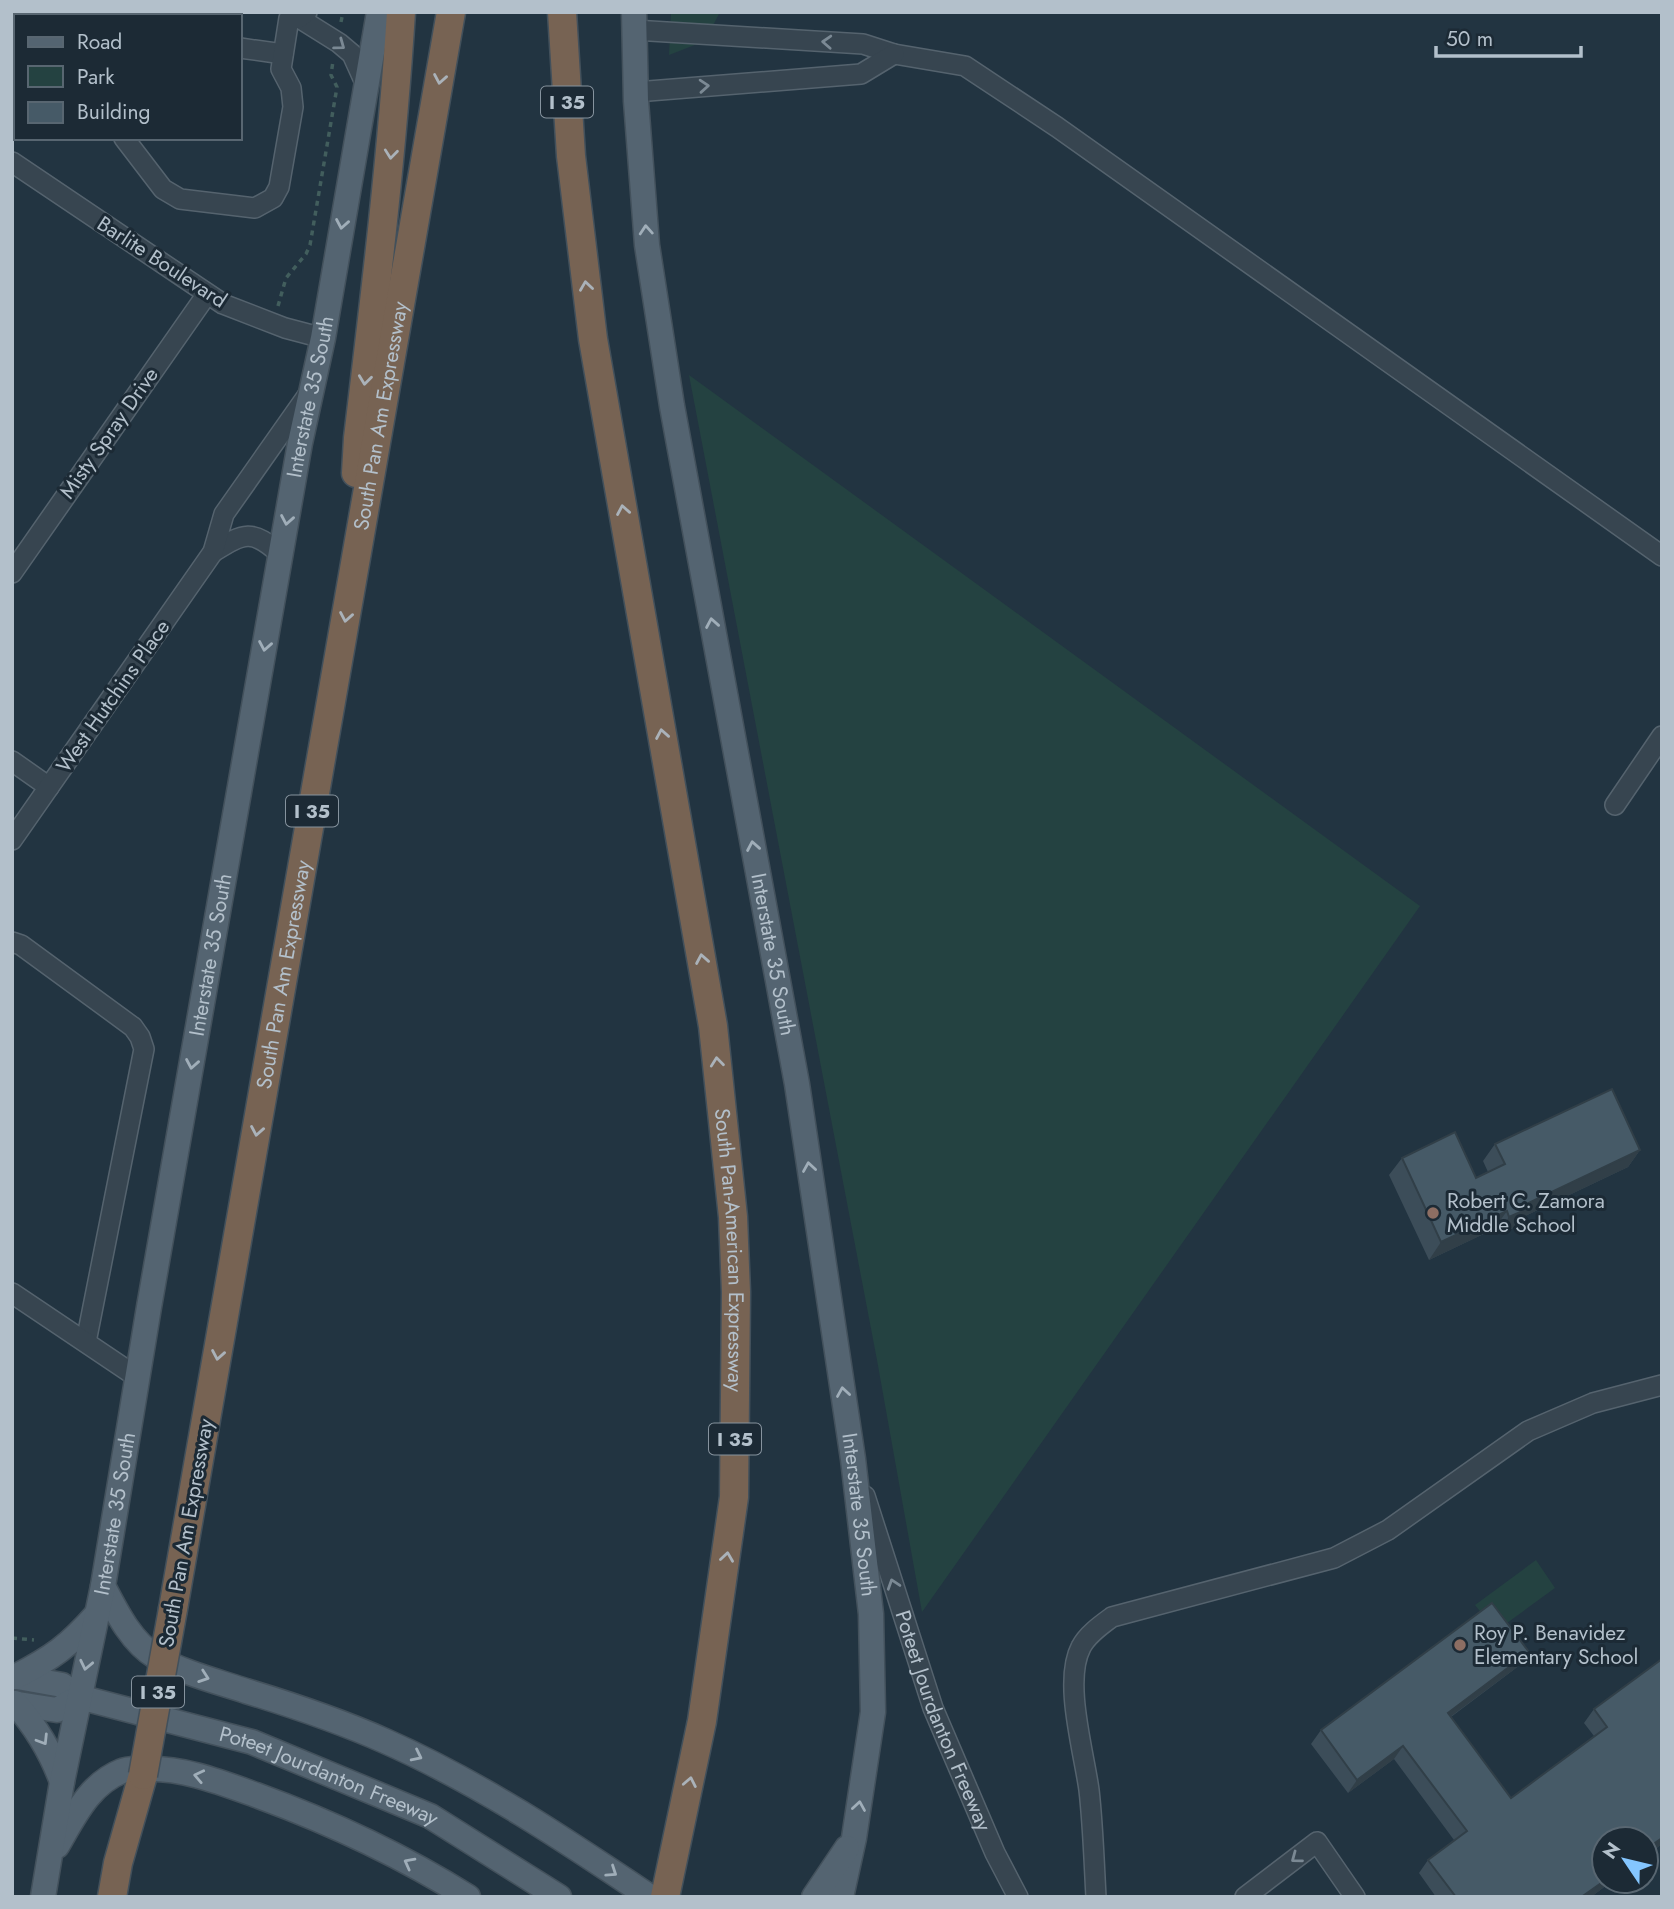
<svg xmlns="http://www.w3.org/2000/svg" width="1674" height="1909" font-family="Jost,sans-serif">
	<rect width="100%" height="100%" fill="#223441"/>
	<!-- green -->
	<path fill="#244241" d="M671 12H720L705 41 669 55Z
		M689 375 1420 906 922 1612 877 1360Z
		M1536 1560 1555 1588 1496 1631 1475 1605Z"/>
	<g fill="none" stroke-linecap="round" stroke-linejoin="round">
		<defs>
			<g id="minor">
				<path d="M45 16V12"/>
				<path d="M299 18 339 43 352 54 366 85"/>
				<path d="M634 30 863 44 894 54 965 66 1057 127 1662 556"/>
				<path d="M240 48 283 54"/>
				<path d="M636 92 861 74 894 54"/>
				<path d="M12 129 16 123"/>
				<path d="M124 138 163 189 180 199 255 208 273 198 279 187 293 107 291 88 281 69 289 18H299L307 12"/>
				<path d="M12 162 223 304 285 328 323 338"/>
				<path d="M213 552C244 533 252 528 281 555"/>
				<path d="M12 573 207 294"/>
				<path d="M12 761 49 787"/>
				<path d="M1615 805 1662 736"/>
				<path d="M12 840 213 552 224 514 307 396"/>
				<path d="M12 942 21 945 133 1027 140 1037 144 1049 86 1342"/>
				<path d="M12 1293 137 1377"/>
				<path id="s1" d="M865 1496 933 1708 995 1853 1018 1897"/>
				<path d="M1096 1897C1094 1861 1093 1825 1089 1790 1084 1752 1063 1681 1081 1647 1087 1635 1101 1625 1112 1617L1334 1558 1388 1530 1528 1431 1593 1403 1662 1385"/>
				<path d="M1245 1897 1317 1842 1355 1897"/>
			</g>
			<g id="major">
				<path id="s2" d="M634 12 636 101 647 245 672 406 797 1084 853 1459 871 1614 873 1712 854 1838 841 1897"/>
				<path d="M103 1586C116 1611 131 1642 156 1657 183 1673 216 1681 246 1691 292 1705 340 1721 385 1741 480 1783 565 1840 650 1897"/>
				<path id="s3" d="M12 1676 62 1685 79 1697 252 1742 430 1816 559 1897"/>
				<path d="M15 1677C52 1658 69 1646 97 1614"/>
				<path d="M12 1703 57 1710 79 1697"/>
				<path d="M15 1703C36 1727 51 1751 62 1782"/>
				<path d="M57 1846C74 1817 89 1784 122 1771 128 1768 136 1769 143 1769 182 1767 220 1782 256 1795 330 1822 401 1855 468 1897"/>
				<path id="s4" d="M43 1897 62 1782 103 1586 149 1307 300 443 323 338 379 12"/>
				<path d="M814 1897 847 1848"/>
			</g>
			<g id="highway">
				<path id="s5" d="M562 12 571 156 593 339 713 1026 733 1217 736 1292 734 1497 702 1721 665 1897"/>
				<path d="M356 473 358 438C375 296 392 155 401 12"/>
				<path id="s6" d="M173 1609 451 12"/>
				<path d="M112 1897 118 1863 143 1775"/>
			</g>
		</defs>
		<!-- minor casing -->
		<use href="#minor" stroke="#55636e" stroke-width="22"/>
		<!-- major casing -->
		<use href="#major" stroke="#43515c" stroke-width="27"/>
		<!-- highway casing -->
		<use href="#highway" stroke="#42505b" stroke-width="31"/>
		<!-- path -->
		<path stroke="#425e5d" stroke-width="3.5" stroke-dasharray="5 5" stroke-linecap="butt" d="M341 22 343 12
			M278 306 286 278 306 254 310 245 337 87 331 75 333 61
			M12 1638 34 1640"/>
		<!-- minor -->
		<use href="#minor" stroke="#374550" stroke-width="19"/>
		<!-- major -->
		<use href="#major" stroke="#546471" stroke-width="24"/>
		<!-- highway -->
		<use href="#highway" stroke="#776353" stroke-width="28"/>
		<defs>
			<path id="highway-bridge" d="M143 1775 173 1609"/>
		</defs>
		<!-- highway-bridge casing -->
		<use href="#highway-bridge" stroke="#42505b" stroke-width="31" stroke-linecap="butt"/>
		<!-- highway-bridge -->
		<use href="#highway-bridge" stroke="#776353" stroke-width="28"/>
	</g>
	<!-- wall -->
	<path fill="#3c4d59" d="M1495 1144 1640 1150 1628 1167 1519 1219 1513 1228 1497 1235 1494 1229 1429 1260 1389 1175 1402 1158 1476 1178 1488 1172 1483 1161Z
		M1662 1659V1844L1646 1856V1839L1604 1881H1612L1591 1897H1436L1419 1873 1428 1860 1454 1840 1394 1759 1348 1793 1311 1744 1321 1730 1520 1665 1451 1717 1511 1798 1594 1736 1584 1723 1594 1709Z"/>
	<!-- shaded-wall -->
	<path fill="#313f48" d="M1640 1150 1628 1167 1519 1219 1513 1228 1497 1235 1509 1217 1524 1205Z
		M1507 1211 1494 1229 1429 1260 1441 1242Z
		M1529 1652 1520 1665 1438 1726 1448 1713Z
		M1403 1746 1394 1759 1348 1793 1357 1780Z
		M1662 1838V1844L1646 1856V1849Z
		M1604 1881H1612L1591 1897H1583Z"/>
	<!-- building -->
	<path fill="#465a67" stroke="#313f48" stroke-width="2" d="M1612 1089 1640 1150 1524 1205 1525 1210 1509 1217 1507 1211 1441 1242 1402 1158 1455 1132 1476 1178 1505 1164 1495 1144Z
		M1492 1603 1529 1652 1448 1713 1511 1798 1607 1727 1594 1709 1662 1659V1838L1646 1849V1839H1604V1881L1583 1896 1584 1897H1456L1428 1860 1467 1831 1403 1746 1357 1780 1321 1730Z"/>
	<!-- one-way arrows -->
	<defs><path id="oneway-chevron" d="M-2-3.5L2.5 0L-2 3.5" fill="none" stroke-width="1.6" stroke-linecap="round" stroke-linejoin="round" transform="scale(1.75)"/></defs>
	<g stroke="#7b8994">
		<use href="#oneway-chevron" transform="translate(827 42) rotate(-177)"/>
		<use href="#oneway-chevron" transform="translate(340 45) rotate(36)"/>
		<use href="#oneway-chevron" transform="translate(704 86) rotate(-4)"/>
		<use href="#oneway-chevron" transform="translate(893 1584) rotate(-108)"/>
		<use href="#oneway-chevron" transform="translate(1296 1858) rotate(143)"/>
	</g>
	<g stroke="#aab2b9">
		<use href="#oneway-chevron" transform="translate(440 79) rotate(100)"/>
		<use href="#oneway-chevron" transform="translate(391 154) rotate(96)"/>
		<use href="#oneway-chevron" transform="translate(586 286) rotate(-98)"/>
		<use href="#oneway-chevron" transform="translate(365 380) rotate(97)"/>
		<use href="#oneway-chevron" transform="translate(623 510) rotate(-100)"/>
		<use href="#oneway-chevron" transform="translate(346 617) rotate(100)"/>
		<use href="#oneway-chevron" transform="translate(662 734) rotate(-100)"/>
		<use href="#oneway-chevron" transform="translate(702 959) rotate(-100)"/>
		<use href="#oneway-chevron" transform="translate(717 1062) rotate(-96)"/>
		<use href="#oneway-chevron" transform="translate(257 1131) rotate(100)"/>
		<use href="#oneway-chevron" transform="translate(218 1355) rotate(100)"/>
		<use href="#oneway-chevron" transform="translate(727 1557) rotate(-82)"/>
		<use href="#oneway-chevron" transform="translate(690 1782) rotate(-79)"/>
	</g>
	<g stroke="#a0aeb9">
		<use href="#oneway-chevron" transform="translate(342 224) rotate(100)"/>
		<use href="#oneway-chevron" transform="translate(646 230) rotate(-94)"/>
		<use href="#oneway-chevron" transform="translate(287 520) rotate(100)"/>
		<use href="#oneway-chevron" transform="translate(712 623) rotate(-100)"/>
		<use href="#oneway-chevron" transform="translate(265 646) rotate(100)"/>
		<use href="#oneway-chevron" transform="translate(753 846) rotate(-100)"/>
		<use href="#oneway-chevron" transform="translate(192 1064) rotate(100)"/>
		<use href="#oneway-chevron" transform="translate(809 1167) rotate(-99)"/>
		<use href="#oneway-chevron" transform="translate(843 1392) rotate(-99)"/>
		<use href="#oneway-chevron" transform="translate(86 1665) rotate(102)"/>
		<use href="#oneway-chevron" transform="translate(204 1677) rotate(19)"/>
		<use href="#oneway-chevron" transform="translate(43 1740) rotate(58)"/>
		<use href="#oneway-chevron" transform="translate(417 1756) rotate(26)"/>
		<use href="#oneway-chevron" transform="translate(199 1776) rotate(-168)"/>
		<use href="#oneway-chevron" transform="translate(859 1806) rotate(-81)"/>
		<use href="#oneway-chevron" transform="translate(409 1863) rotate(-152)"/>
		<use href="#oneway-chevron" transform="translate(612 1872) rotate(34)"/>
	</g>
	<!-- markers -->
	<g fill="#8d6e63" stroke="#1c2a35" stroke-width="2.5">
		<circle cx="1433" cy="1213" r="7"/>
		<circle cx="1460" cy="1645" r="7"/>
	</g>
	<g text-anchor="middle" stroke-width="6" stroke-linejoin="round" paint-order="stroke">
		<!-- shield labels -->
		<g fill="#1c2a35" stroke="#86939e" stroke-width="2">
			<rect x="541" y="86.5" width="52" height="31" rx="5"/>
			<rect x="286" y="795.5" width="52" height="31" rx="5"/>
			<rect x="709" y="1423.5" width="52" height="31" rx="5"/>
			<rect x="132" y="1676.5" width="52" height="31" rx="5"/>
		</g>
		<g font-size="19" font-weight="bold" fill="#b3c0cb">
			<text x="567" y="109">I 35</text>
			<text x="312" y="818">I 35</text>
			<text x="735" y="1446">I 35</text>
			<text x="158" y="1699">I 35</text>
		</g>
		<!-- street labels -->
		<g font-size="21" fill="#b3c0cb" stroke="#1c2a35">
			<text transform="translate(162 262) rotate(33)" y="7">Barlite Boulevard</text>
			<text dy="7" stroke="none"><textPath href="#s4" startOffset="1524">Interstate 35 South</textPath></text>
			<text dy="7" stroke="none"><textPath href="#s6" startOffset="1211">South Pan Am Expressway</textPath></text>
			<text transform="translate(109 433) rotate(-55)" y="7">Misty Spray Drive</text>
			<text transform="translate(113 696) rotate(-55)" y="7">West Hutchins Place</text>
			<text dy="7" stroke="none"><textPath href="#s2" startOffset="954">Interstate 35 South</textPath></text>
			<text dy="7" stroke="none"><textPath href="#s4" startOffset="957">Interstate 35 South</textPath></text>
			<text dy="7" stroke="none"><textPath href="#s6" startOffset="644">South Pan Am Expressway</textPath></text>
			<text dy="7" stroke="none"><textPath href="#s5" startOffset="1251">South Pan-American Expressway</textPath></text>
			<text dy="7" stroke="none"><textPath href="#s4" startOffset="390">Interstate 35 South</textPath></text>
			<text dy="7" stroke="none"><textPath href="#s2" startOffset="1521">Interstate 35 South</textPath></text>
			<text transform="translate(186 1533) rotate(-80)" y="7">South Pan Am Expressway</text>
			<text dy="7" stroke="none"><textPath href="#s1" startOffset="238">Poteet Jourdanton Freeway</textPath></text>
			<text dy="7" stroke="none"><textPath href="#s3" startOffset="334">Poteet Jourdanton Freeway</textPath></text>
		</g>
		<!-- poi labels -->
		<g font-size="21" fill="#b3c0cb" stroke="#1c2a35" text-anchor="start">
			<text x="1447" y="1208">Robert C. Zamora<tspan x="1447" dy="24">Middle School</tspan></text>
			<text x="1474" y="1640">Roy P. Benavidez<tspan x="1474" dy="24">Elementary School</tspan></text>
		</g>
	</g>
	<!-- border -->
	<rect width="1674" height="1909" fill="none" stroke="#b3c0cb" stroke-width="28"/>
	<!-- legend -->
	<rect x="14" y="14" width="228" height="126" fill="#1c2a35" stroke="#586671" stroke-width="2"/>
	<rect x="28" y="37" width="35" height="10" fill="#546471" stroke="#586671" stroke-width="2"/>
	<text x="77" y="49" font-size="21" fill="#b3c0cb">Road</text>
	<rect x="28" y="66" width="35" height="21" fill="#244241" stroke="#586671" stroke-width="2"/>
	<text x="77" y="84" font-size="21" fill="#b3c0cb">Park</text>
	<rect x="28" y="102" width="35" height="21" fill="#465a67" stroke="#586671" stroke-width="2"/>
	<text x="77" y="119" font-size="21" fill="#b3c0cb">Building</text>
	<!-- north arrow -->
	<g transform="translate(1625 1860) rotate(305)"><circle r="33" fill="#1c2a35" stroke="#586671" stroke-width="2"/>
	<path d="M0-5L12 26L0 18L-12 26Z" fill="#84c6ff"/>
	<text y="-10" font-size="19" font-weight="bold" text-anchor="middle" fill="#b3c0cb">N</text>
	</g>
	<!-- scale -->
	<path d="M1436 46v10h145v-10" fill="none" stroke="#b3c0cb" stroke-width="3.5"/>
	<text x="1446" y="46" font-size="21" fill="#b3c0cb" stroke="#1c2a35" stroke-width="5" paint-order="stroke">50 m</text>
</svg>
